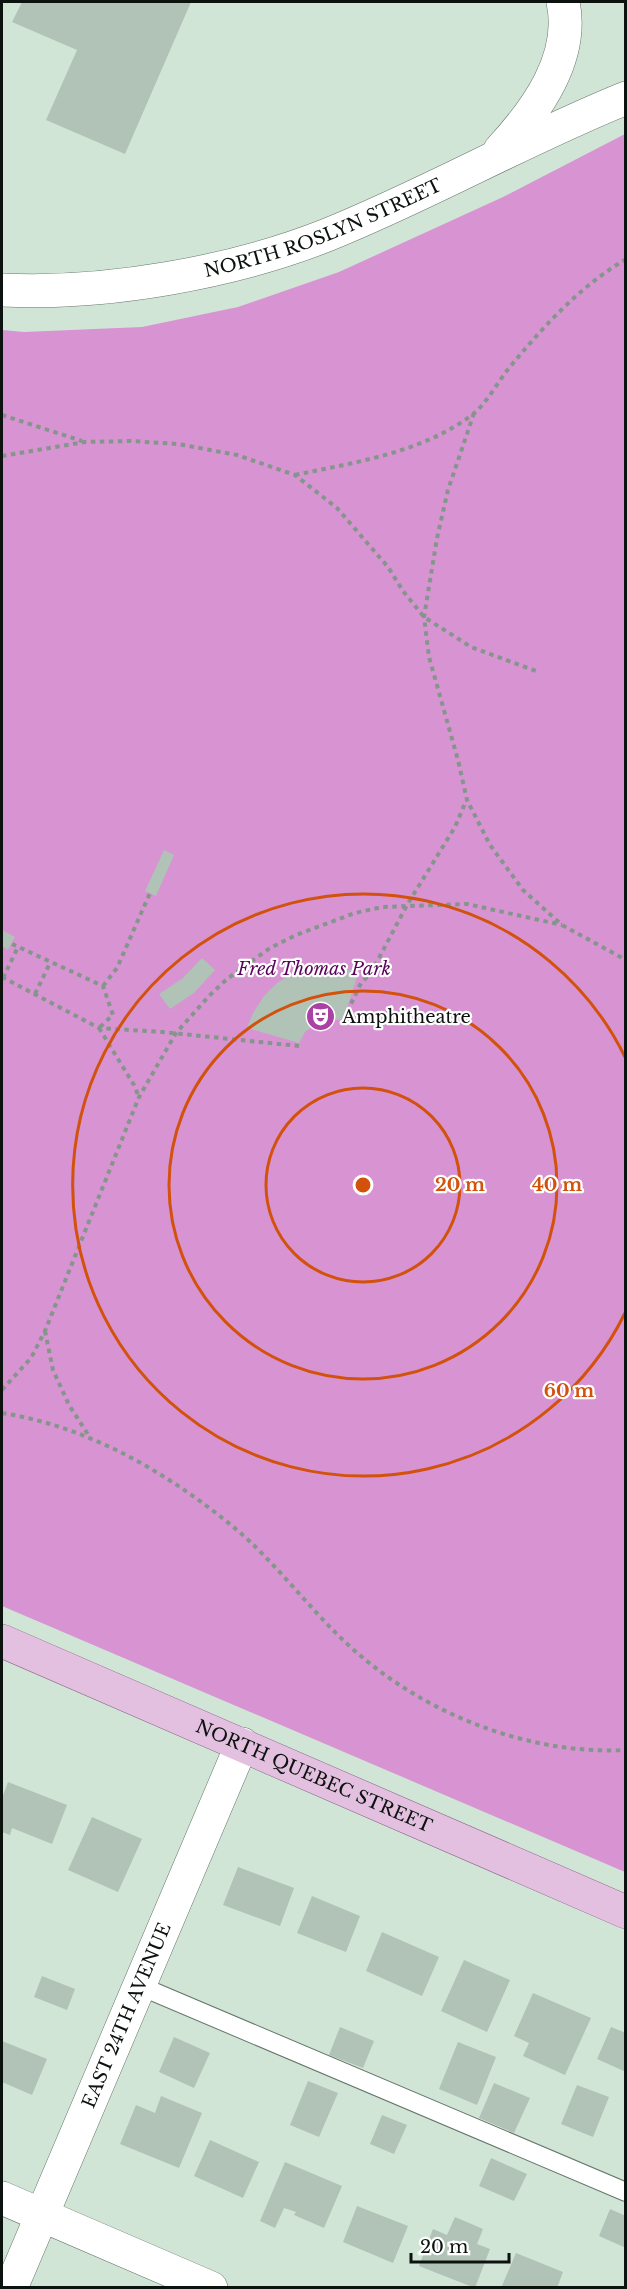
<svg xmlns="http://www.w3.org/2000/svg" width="627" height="2289" font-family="'Libre Baskerville',serif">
	<rect width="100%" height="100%" fill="#d1e5d7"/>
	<!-- green -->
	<path fill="#d793d2" d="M625 134V1872L2 1606V330L24 332 142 327 238 307 339 272 503 197Z"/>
	<!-- building -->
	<path fill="#b0c3b6" d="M22 2H191L125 154 46 120 77 50 12 22Z
		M164 850 174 855 156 896 145 891Z
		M2 930 15 937 8 950 2 946Z
		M202 958 215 970 194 993 170 1009 159 994 183 978Z
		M325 966 359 971 343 1020H321L305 1032 299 1043 247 1028 253 1013 264 996 277 983 292 974 308 968Z
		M8 1782 67 1805 52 1844 12 1828 10 1835 2 1832V1798Z
		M92 1817 142 1839 118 1892 68 1870Z
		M238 1867 294 1888 280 1926 223 1905Z
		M312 1896 360 1916 346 1952 297 1933Z
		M382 1932 439 1957 422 1996 366 1971Z
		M464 1960 510 1980 487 2032 441 2011Z
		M42 1976 75 1989 67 2010 34 1997Z
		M533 1993 591 2018 565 2075 523 2056 529 2043 514 2036Z
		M340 2027 374 2041 363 2068 329 2055Z
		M611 2027 626 2033V2072L597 2059Z
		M174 2037 210 2053 194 2088 159 2072Z
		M2 2041 47 2059 32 2095 2 2082Z
		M458 2042 496 2057 477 2105 439 2089Z
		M308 2081 338 2093 319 2137 290 2125Z
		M494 2083 530 2098 514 2133 479 2118Z
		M577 2085 609 2097 593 2137 561 2124Z
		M161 2096 202 2113 179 2168 120 2144 136 2105 155 2113Z
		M382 2115 407 2125 394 2154 370 2144Z
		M210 2140 259 2162 243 2198 194 2176Z
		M491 2158 527 2174 514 2201 479 2186Z
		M285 2162 342 2186 324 2228 294 2215 296 2212 284 2208 275 2228 260 2221Z
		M357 2206 408 2226 393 2263 343 2242Z
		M610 2209 626 2216V2248L599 2236Z
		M455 2217 483 2229 477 2244 490 2249 475 2288 419 2266 433 2229 447 2235Z
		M516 2253 563 2272 557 2288H501Z"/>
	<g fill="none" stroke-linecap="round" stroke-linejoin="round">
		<defs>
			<path id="service" d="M140 1986 626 2192"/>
			<g id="minor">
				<path d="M2 2198 211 2288"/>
				<path id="s1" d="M11 2288 242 1744"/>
			</g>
			<g id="tertiary">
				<path d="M500 150C536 111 575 58 563 2"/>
				<path id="s2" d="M2 290C105 295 231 273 327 235 429 194 524 139 626 98"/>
			</g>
			<g id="primary">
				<path id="s3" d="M2 1641 626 1912"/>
			</g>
		</defs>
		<!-- service casing -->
		<use href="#service" stroke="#64766a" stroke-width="20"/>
		<!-- minor casing -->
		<use href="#minor" stroke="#64766a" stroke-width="34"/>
		<!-- tertiary casing -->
		<use href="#tertiary" stroke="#64766a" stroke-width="34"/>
		<!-- primary casing -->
		<use href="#primary" stroke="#8c678a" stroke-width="34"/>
		<!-- path -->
		<path stroke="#86958b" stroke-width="4" stroke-dasharray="4.5 4.5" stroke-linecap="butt" d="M474 413 448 490 437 538 424 617 429 657 458 760 467 800 490 845 523 890 562 925 626 960
			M2 415 82 441
			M2 456 85 442 131 441 178 444 237 455 295 475 337 508 388 567 403 591 424 617 471 647 536 671
			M295 475C356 462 421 453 472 415 487 403 497 383 509 368 543 327 579 287 626 259
			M12 944 103 986 113 1015 100 1027
			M2 977 99 1028 162 1032 299 1046
			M3 978 18 947
			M103 986 117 968 150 893
			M35 994 50 963
			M347 1021 349 1008 361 983 371 973 407 905 455 827 466 801
			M99 1028 134 1085 139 1097
			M45 1331 53 1370 69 1405 89 1436
			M2 1390 31 1358 45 1331 139 1097 176 1033 209 996 227 979 270 948 296 935 355 913 382 907 467 904 562 925
			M2 1413C86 1426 165 1471 231 1525 279 1564 314 1617 362 1657 433 1717 532 1755 626 1750"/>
		<!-- service -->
		<use href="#service" stroke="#fff" stroke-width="18"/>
		<!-- minor -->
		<use href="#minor" stroke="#fff" stroke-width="33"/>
		<!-- tertiary -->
		<use href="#tertiary" stroke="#fff" stroke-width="33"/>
		<!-- primary -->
		<use href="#primary" stroke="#e3bfe0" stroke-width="33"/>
	</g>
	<!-- distance rings -->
	<g fill="none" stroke="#d2520c" stroke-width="3">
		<circle cx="363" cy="1185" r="97"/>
		<circle cx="363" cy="1185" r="194"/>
		<path d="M625 1313A291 291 0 1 1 625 1057"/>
	</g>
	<!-- icons -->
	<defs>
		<symbol id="theatre-disc" viewBox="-11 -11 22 22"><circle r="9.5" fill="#aa42a5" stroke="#fff"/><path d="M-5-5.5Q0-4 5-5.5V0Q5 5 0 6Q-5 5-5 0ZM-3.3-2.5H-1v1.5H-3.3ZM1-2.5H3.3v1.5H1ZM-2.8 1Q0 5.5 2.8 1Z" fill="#fff"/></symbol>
	</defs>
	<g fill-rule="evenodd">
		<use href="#theatre-disc" x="304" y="1000" width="33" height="33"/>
	</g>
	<g text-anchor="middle" stroke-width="4.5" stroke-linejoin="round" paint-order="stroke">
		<!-- street labels -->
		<g font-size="18" fill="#0c120e" stroke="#fff">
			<text dy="6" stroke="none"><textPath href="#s2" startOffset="330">NORTH ROSLYN STREET</textPath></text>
			<text dy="6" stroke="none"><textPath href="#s3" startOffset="340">NORTH QUEBEC STREET</textPath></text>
			<text dy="6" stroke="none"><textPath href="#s1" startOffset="296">EAST 24TH AVENUE</textPath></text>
		</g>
		<!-- park labels -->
		<g font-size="18" font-style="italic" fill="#5a0459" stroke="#fff">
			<text x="314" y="975">Fred Thomas Park</text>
		</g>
		<!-- poi labels -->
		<g font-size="18" fill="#0c120e" stroke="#fff" text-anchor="start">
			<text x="342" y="1023">Amphitheatre</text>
		</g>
	</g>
	<circle cx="363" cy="1185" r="9" fill="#d2520c" stroke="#fff" stroke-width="3"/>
	<g font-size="18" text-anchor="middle" font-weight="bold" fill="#d2520c" stroke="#fff" stroke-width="4.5" stroke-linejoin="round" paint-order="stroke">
		<text x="460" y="1191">20 m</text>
		<text x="557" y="1191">40 m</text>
		<text x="569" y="1397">60 m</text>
	</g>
	<!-- border -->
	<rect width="627" height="2289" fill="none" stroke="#0c120e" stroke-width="6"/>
	<!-- scale -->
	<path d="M411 2253v9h98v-9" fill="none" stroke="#0c120e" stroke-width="3"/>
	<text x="420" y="2253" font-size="18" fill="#0c120e" stroke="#ffffff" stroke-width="4.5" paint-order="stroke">20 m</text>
</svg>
